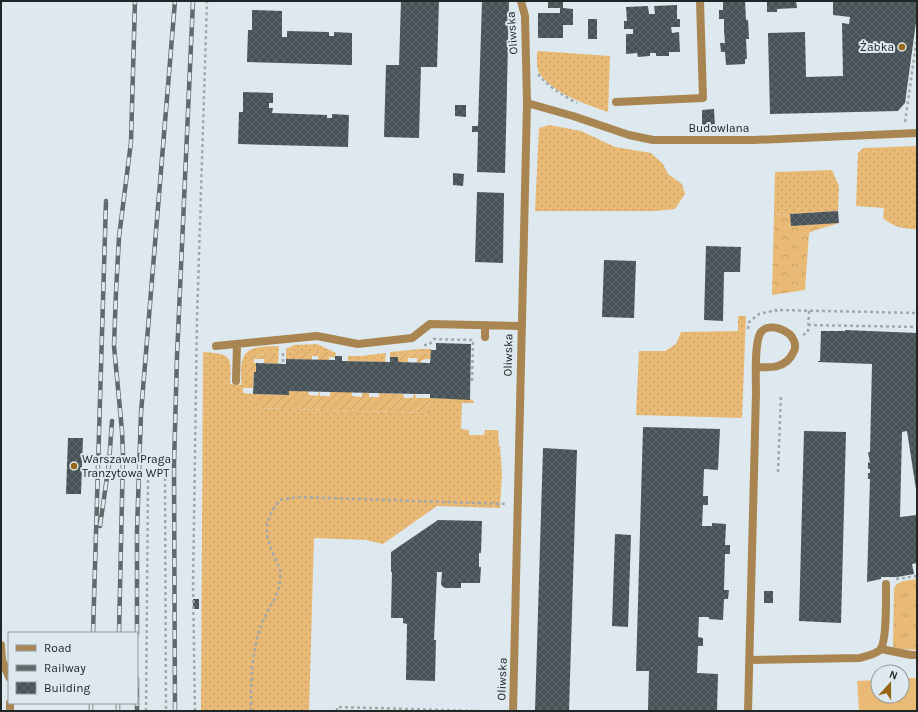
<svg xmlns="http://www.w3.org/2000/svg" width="918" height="712" font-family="Karla,sans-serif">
	<defs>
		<pattern id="grass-dots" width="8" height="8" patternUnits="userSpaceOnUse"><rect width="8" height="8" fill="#e9b976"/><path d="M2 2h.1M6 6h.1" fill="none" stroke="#c89f66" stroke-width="1.8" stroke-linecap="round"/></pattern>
		<pattern id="forest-crowns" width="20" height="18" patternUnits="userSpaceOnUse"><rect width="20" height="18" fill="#e9b976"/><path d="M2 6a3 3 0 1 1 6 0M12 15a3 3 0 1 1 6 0" fill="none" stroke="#c89f66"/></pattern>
		<pattern id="park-tufts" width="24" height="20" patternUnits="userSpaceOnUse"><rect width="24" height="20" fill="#e9b976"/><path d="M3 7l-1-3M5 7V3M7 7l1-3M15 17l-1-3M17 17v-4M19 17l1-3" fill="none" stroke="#c89f66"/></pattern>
		<pattern id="garden-furrows" width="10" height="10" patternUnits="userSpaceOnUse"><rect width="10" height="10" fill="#e9b976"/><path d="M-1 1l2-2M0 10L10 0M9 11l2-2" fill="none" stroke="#c89f66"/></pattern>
		<pattern id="building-cross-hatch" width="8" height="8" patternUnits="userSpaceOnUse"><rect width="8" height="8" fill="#485357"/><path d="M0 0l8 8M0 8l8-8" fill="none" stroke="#5f686c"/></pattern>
	</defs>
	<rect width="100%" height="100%" fill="#dde9ee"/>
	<!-- grass -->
	<path fill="url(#grass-dots)" d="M539 51 610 56 608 112C586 104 554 94 540 74 536 68 537 60 537 52Z
		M549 125 581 131 615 147 651 153 663 164 668 174 682 184 685 194 675 209 655 211H535L539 128Z
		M917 146V229C904 229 893 227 883 218L884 208 856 206 858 153 863 148Z
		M832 170 839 186 838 211 774 215 775 172Z
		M738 316H746L742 418 636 415 639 351H665L676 344 681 332 738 331Z
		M317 344 336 353V355L296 352V359H286V349L294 345Z
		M279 346 278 364H276V355L249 354V372H254L253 388H243V393L254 394V408L429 413 430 398 470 399 473 400 474 403H462L461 429 469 430V435H484L485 430H498L499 446H500L502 474 500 508 437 506 383 544 366 540 314 538 309 711H201L203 352C233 354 231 356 230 384L241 385C242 378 240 369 242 362 245 344 265 347 279 346Z
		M420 349H431V354L406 353 397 357H390V352Z
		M386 353 385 362 348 361V356H360Z"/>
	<!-- forest -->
	<path fill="url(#forest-crowns)" d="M790 214 839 223C829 227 818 228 809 233L805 290 772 295 774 215Z"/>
	<!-- park -->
	<path fill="url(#park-tufts)" d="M917 579V650L901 649 893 647 894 589C898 579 908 581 917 579Z"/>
	<!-- garden -->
	<path fill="url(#garden-furrows)" d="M296 351 329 352 335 355V357H329V360H318V356H312V360L296 359Z
		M406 353 431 354 430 359H425L424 360H421V363H417V358H408V362H398V357Z
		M249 354 276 355V364L264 363V359H254V363H256V372H249Z
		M289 391H308L309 395 318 396 319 392 320 391V396H330V392H352V396L362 397V393H369V397H379V393L403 394 404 398H413L414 394H415L416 398H430V413L254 408V394L289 395Z"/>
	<!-- pitch -->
	<path fill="#e9b976" d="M902 678H917V711H859L857 681 878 680V696H902Z"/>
	<!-- building -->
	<path fill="url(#building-cross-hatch)" d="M401 1H439L437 67H421L419 138 384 137 386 65H399Z
		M482 1H509L505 173 477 172 478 132H472V126H478Z
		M548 1H563V8L573 9V25H563V38H538V13H560V8H548Z
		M723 1H745L746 20H748L749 39H746L747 59H745V64L726 65 725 52H721L720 43H725L724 31V19H719V10H723Z
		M767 1H796L797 8 777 9V12H767Z
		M833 1H917V15L905 103 898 111 770 114 768 33 805 32 806 77 843 76 842 23 849 24 850 17 833 15Z
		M677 5V19H680V27H671L672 33 679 32 680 52H669V56H656V53H650V56L638 57 637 53 626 54V34H633V29H624V21H627L626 7 648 6 649 14H655L654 6Z
		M252 10 282 11V37H287V31L329 32V36H334V32L352 33V65L247 62 248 30H252Z
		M588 19H597V39H588Z
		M243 92 273 93V103H269V108H273L272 113 327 115V118H332V114L349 115 348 147 238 144 239 112H243Z
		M455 105H466V117L455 116Z
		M714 109 715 127 702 128V110Z
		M453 173 464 174 463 186 453 185Z
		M477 192 504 193 503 263 475 262Z
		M838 211 839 223 791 226 790 214Z
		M706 246 741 247 740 272H724L723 321 704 320Z
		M604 260 636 261 634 318 602 317Z
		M845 330 917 333V496L907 431 902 432 900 517 917 515V563L912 564 914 574 897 577H881V579L867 582 870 479H868V473H870V469H868V462L870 463 868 452H870L872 364 818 362V361H820L821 331H845Z
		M436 343 471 344 470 400 430 398V394H416L289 391V395L253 394 254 372H256V363L286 364V359L335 360V356H342V361L390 362V357H398V362L430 363 431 350H436Z
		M643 427 720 429 718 470 704 469 703 496H708V505H703L702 526H712V523L726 524 725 545H730V554H725L724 590H729L728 599H724L723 620 709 619V617H699L698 637 703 638V646H698L697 673 718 674 717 711H648L649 671H636Z
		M804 431 846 432 841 623 799 621Z
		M68 438H83L81 494H66Z
		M543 448 577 450 569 711H535Z
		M438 520 482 521 481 553H479V567H481L480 583H461V588H445L442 586 441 584 442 572H437L434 640H436L435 681 406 680 407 624 403 623V618H391L392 572H391V552Z
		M615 534 631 535 628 627 612 626Z
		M764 591H773V603H764Z
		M193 599H199V609H193Z"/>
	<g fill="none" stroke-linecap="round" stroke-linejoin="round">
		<!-- path -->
		<path stroke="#a0aaad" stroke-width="2.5" stroke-dasharray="3 3" stroke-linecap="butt" d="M538 74C549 87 562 95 577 103
			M905 122 917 37
			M776 312V310L917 313
			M808 325 917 327
			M748 329 749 322 759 314 776 310
			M803 335 808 332 809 311
			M424 345H429L434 339 471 340V336
			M283 362V352
			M472 381 473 341
			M778 472 781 394
			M165 478 166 711
			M896 579 917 576
			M146 711 148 479
			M195 711 193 587 197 319 207 1
			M251 711C251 683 251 653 261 626 266 611 278 598 280 582 282 571 278 565 274 556 264 531 263 522 280 500L298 497 506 504
			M337 711V707L478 711"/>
		<!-- lane -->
		<path stroke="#a98551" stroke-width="8" d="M616 102 703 98 700 1
			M485 337V325
			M216 346 317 336 358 344 412 338 430 324 521 326
			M236 381 237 344
			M1 645 2 660 9 677
			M881 649 911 655H917
			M10 711V703"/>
		<!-- street -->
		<path stroke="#a98551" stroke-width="8" d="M527 103 573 116 629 135 653 140H754L917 133
			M750 660 859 658C866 656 874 655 880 650 887 642 886 597 886 584
			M513 711 527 103 525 16 521 1
			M748 711 756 393C756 381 754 341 761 332 769 322 790 330 794 341 796 346 795 350 793 353 786 368 771 368 756 367"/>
		<defs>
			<path id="rail" d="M100 526 109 463 112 421
				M93 633 106 201
				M119 633 123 454 122 431 114 346 116 292 119 237 131 142 135 1
				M137 633V531L141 413 175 1
				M137 679V711
				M118 703V711
				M91 711V703
				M175 711 174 465 177 356 193 1"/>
		</defs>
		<!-- rail casing -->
		<use href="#rail" stroke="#62696c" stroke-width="4.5"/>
		<!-- rail -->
		<use href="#rail" stroke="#dde9ee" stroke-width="3" stroke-dasharray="9" stroke-linecap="butt"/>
	</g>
	<!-- markers -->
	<g fill="#976717" stroke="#dde9ee" stroke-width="1.5">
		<circle cx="902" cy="47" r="4"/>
		<circle cx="74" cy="466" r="4"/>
	</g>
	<g text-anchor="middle" stroke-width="4" stroke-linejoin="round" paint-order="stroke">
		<!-- street labels -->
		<g font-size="12" fill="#202526" stroke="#dde9ee">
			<text transform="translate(512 33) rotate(-94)" y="4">Oliwska</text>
			<text x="719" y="132">Budowlana</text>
			<text transform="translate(508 355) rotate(-89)" y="4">Oliwska</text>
			<text transform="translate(502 679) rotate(-88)" y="4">Oliwska</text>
		</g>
		<!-- poi labels -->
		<g font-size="12" fill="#202526" stroke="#dde9ee" text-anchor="end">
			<text x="894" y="51">Żabka</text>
			<text x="82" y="463" text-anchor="start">Warszawa Praga<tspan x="82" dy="14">Tranzytowa WPT</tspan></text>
		</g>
	</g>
	<!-- border -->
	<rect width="918" height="712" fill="none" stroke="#202526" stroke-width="4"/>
	<!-- legend -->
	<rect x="8" y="632" width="130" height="72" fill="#dde9ee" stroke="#919b9e"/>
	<rect x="16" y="645" width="20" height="6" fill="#a98551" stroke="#919b9e"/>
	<text x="44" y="652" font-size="12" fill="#202526">Road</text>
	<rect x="16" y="665" width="20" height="6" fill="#62696c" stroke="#919b9e"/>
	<text x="44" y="672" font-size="12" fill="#202526">Railway</text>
	<rect x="16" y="682" width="20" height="12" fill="url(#building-cross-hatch)" stroke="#919b9e"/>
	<text x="44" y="692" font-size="12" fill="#202526">Building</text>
	<!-- north arrow -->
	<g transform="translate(890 684) rotate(21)"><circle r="19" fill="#dde9ee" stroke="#919b9e"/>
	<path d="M0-3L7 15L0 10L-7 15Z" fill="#976717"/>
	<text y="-6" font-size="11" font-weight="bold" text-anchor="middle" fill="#202526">N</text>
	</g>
</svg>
